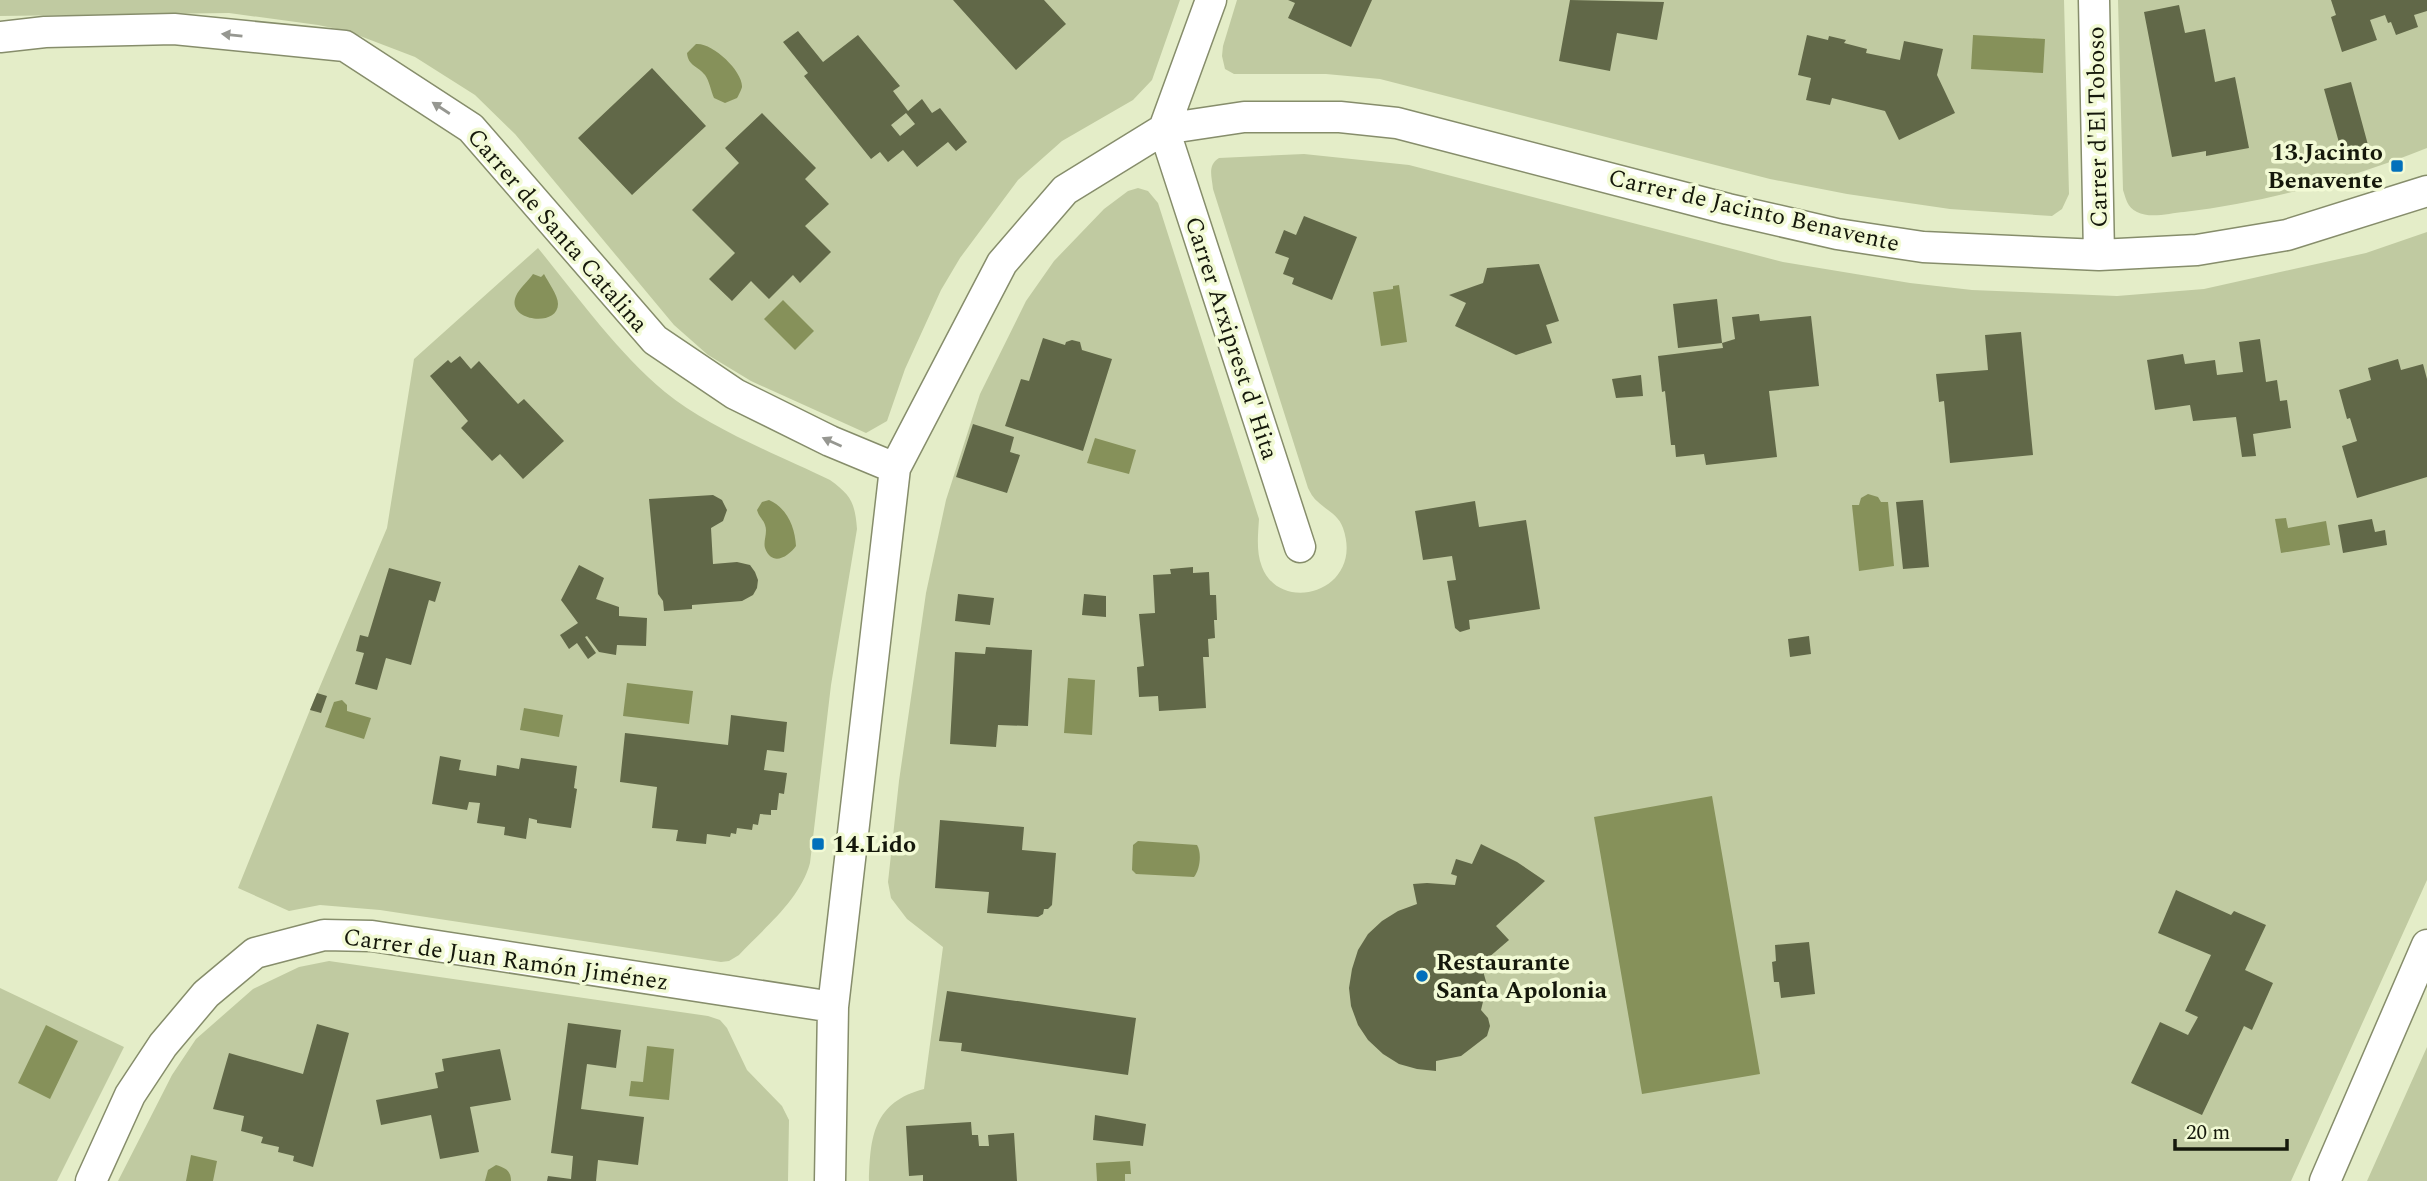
<svg xmlns="http://www.w3.org/2000/svg" width="2427" height="1181" font-family="Spectral,serif">
	<rect width="100%" height="100%" fill="#e4edc8"/>
	<!-- green -->
	<path fill="#c0caa1" d="M0 0H1180L1152 80 1133 100 1062 141 1018 180 960 258 941 290 905 369 887 421 866 433 751 381 708 355 674 325 515 134 475 95 415 57 347 31 318 25 229 13 0 16Z
		M1237 0H2064L2069 194 2062 209 2052 216 1950 209 1847 194 1770 179 1380 79 1326 74H1234L1225 69 1222 56 1223 46Z
		M2118 0H2427V148C2349 179 2268 202 2184 212 2170 213 2150 219 2137 212 2127 207 2126 199 2123 190Z
		M1304 154 1409 165 1783 262 1910 283 1972 290 2117 296 2204 289 2366 253 2427 232V880L2291 1181H869C870 1136 874 1102 924 1089L943 947 907 919 891 898 888 882 899 781 926 593 946 500 980 394 1026 301 1054 261 1104 209 1128 191 1138 188 1148 191 1158 203 1259 519C1258 535 1256 552 1262 567 1281 616 1365 591 1343 528 1338 514 1327 511 1317 501 1313 498 1310 492 1308 488L1213 189C1212 177 1207 165 1219 158Z
		M538 248C578 297 616 351 665 392 708 428 779 455 830 480 851 495 855 503 857 529L831 685 810 863C800 900 764 928 739 955L729 961 721 962 380 910 320 905 289 911 238 888 310 710 387 528 414 359Z
		M329 961 708 1016 720 1020 727 1028 747 1070 782 1106 789 1120 788 1181H118L172 1075 196 1039 253 989 299 967Z
		M0 988 124 1047 57 1181H0Z
		M2427 1047V1181H2367Z"/>
	<!-- water -->
	<path fill="#86915a" d="M1973 35 2045 39 2043 73 1971 69Z
		M696 44C712 42 743 71 742 87 742 88 738 97 737 98L725 103 714 98C711 91 709 80 705 75 698 66 688 66 687 53Z
		M533 274 541 277 544 274C548 282 558 295 558 304 558 328 505 321 516 296 519 289 528 281 533 274Z
		M1399 285 1407 342 1381 346 1373 292 1393 289V286Z
		M783 300 814 331 795 350 764 319Z
		M1095 438 1136 450 1129 474 1087 463Z
		M1868 494 1878 497 1881 502H1888L1894 566 1859 571 1852 505H1859L1861 498Z
		M769 500C787 508 795 527 796 546 788 557 772 567 765 548 763 541 768 532 765 525 763 519 759 517 757 510L762 502Z
		M2286 518 2288 528 2326 521 2330 545 2281 553 2275 519Z
		M1068 678 1095 680 1092 735 1064 733Z
		M627 683 693 691 689 724 623 716Z
		M342 700 347 705V711L371 718 364 739 325 727 334 702Z
		M524 708 563 715 559 737 520 730Z
		M1712 796 1760 1074 1642 1094 1594 817Z
		M1138 841 1197 845C1202 853 1200 870 1194 877L1136 874 1132 870 1133 845Z
		M46 1025 78 1041 50 1099 18 1083Z
		M647 1046 674 1049 669 1100 629 1096 631 1081 643 1082Z
		M191 1155 217 1161 213 1181H186Z
		M1130 1161 1131 1174H1125V1181H1097L1096 1163Z
		M496 1165C506 1168 511 1171 511 1181H485L488 1170Z"/>
	<!-- building -->
	<path fill="#616848" fill-rule="evenodd" d="M953 0H1044L1066 24 1016 70Z
		M1288 0H1372L1351 47 1288 18 1295 3Z
		M1570 0 1664 2 1657 40 1617 33 1610 71 1559 61Z
		M2331 0H2427V11L2414 15 2418 27 2396 35 2391 22 2388 23 2385 15 2370 20 2377 40 2342 52 2331 17 2336 15Z
		M2179 5 2185 33 2205 29 2215 82 2235 77 2249 148 2206 156V151L2172 157 2144 12Z
		M798 31 823 62 858 35 900 86 893 91 908 111 922 99 932 113 940 108 967 142 956 151 948 142 917 167 903 150 888 162 880 152 871 159 804 76 808 73 783 42ZM906 113 915 124 900 136 891 125Z
		M1807 35 1828 40 1829 36 1846 40 1844 43 1867 49 1866 53 1900 60 1904 41 1943 49 1937 75 1955 113 1899 140 1885 111 1832 98 1830 105 1806 100 1811 78 1798 75Z
		M652 68 706 126 632 195 578 138Z
		M2351 82 2371 156 2345 164 2324 89Z
		M762 113 816 168 805 179 829 204 805 226 831 252 800 283 793 275 769 299 751 281 732 301 709 279 735 253 692 210 739 163 725 148Z
		M1304 216 1357 237 1332 300 1292 284 1294 278 1283 274 1289 258 1275 253 1284 230 1296 235Z
		M1539 264 1559 321 1546 325 1552 343 1516 355 1455 326 1466 303 1449 295 1483 283 1487 268Z
		M1717 299 1722 343 1678 348 1673 304Z
		M1759 314 1760 321 1811 316 1819 386 1769 391 1777 457 1706 465 1704 454 1676 457 1675 445H1671L1665 391 1662 392 1658 356 1723 348 1722 343 1735 339 1732 317Z
		M2021 332 2033 455 1950 463 1944 401 1939 402 1936 374 1988 370 1985 335Z
		M1043 338 1065 345 1066 342 1072 340 1080 342 1082 350 1112 359 1083 451 1005 426 1021 379 1029 381Z
		M2260 339 2266 382 2277 380 2280 401 2287 400 2291 428 2253 434 2256 456 2242 457 2236 417 2193 421 2190 405 2155 410 2147 360 2183 354 2185 364 2215 360 2217 375 2243 372 2239 342Z
		M460 356 471 369 479 361 518 404 524 399 564 441 523 479 500 454 492 461 461 428 468 421 430 376 448 360 451 363Z
		M2398 359 2401 370 2423 364 2427 379V477L2357 498 2342 446 2357 441 2350 418 2347 419 2339 390 2371 380 2368 368Z
		M1641 375 1643 396 1616 398 1612 379Z
		M973 424 1014 437 1010 452 1020 455 1007 493 956 477Z
		M713 495 722 500 727 510 723 521 711 528 713 564 737 562 750 565 755 572 758 580 757 588 753 595 742 601 692 605V609L664 611 663 601 658 594 649 499Z
		M1923 500 1929 567 1903 569 1896 502Z
		M1475 501 1479 527 1526 520 1540 609 1469 620 1470 629 1460 632 1455 628 1447 581 1456 580 1452 556 1423 560 1415 511Z
		M2372 519 2375 532 2385 530 2387 545 2343 553 2338 525Z
		M579 565 604 578 596 599 619 607V616L647 618 646 646 617 645 616 655 599 652 587 636 585 637 596 653 588 659 577 643 569 649 560 635 578 623 561 600Z
		M1193 567V573L1209 572 1210 595H1216L1217 620H1214L1215 638 1208 639 1209 657H1203L1206 708 1159 711 1158 696 1139 697 1137 667 1144 666 1139 614 1155 613 1153 575 1171 574 1170 569Z
		M389 568 441 582 435 602 429 600 411 665 386 658 377 690 355 684 364 653 356 651 360 635 368 637Z
		M958 594 994 598 990 625 955 621Z
		M1084 594 1106 596V617L1082 615Z
		M1809 636 1811 654 1790 657 1788 639Z
		M986 647 1032 650 1028 726 998 725 996 747 950 744 955 652 985 654Z
		M317 693 327 696 321 713 310 710Z
		M731 715 787 722 784 752 767 750 764 770 787 773 784 794 779 793 777 810H771V815L760 814 758 825 753 824 752 830 737 828 736 834 731 833 730 837 707 834 706 844 676 841 678 830 652 828 657 787 620 782 625 733 728 745Z
		M440 756 461 760 459 770 496 776 497 765 519 769 521 758 577 766 574 788 577 789 571 828 537 823V820L529 818 526 839 504 835 505 827 477 823 480 803 469 802 467 810 432 804Z
		M940 820 1024 827 1022 850 1056 853 1052 905 1048 909H1044L1043 914 1038 917 987 913 989 892 935 888Z
		M1481 844 1517 862 1545 881 1496 926 1509 940 1481 964 1487 985 1481 1010 1488 1018 1490 1026 1487 1036 1461 1056 1436 1061V1071L1417 1069 1399 1064 1383 1054 1368 1040 1358 1025 1351 1006 1349 988 1352 969 1358 950 1368 934 1382 921 1398 911 1417 904 1413 884 1427 883 1455 885 1457 876 1451 874 1456 859 1472 864Z
		M2176 890 2231 915 2234 911 2266 925 2245 970 2273 983 2252 1030 2244 1026 2202 1115 2131 1083 2160 1022 2188 1035 2198 1017 2185 1011 2211 955 2158 933Z
		M1809 942 1815 994 1781 998 1779 982H1774L1772 962 1776 961 1775 945Z
		M947 991 1136 1018 1128 1075 961 1051 962 1043 939 1041Z
		M568 1023 621 1030 616 1068 587 1064 581 1109 644 1117 638 1165 598 1160 596 1181H547L548 1176 571 1179 573 1156 551 1153Z
		M317 1024 349 1033 313 1167 293 1161 294 1156 278 1152 279 1147 261 1143 263 1137 241 1131 244 1116 213 1109 229 1053 303 1074Z
		M500 1049 511 1100 470 1107 479 1152 440 1159 431 1115 381 1125 376 1100 438 1088 435 1073 444 1071 442 1059Z
		M1095 1115 1146 1124 1143 1146 1093 1140Z
		M971 1122 972 1135H978L979 1146H989L988 1135 1014 1133 1017 1181H923V1175L909 1176 906 1126Z"/>
	<g fill="none" stroke-linecap="round" stroke-linejoin="round">
		<defs>
			<path id="street" d="M2094 0 2099 255
				M0 37 45 32 174 29 345 46 471 128 655 340 735 394 830 441 895 468
				M1164 129 1244 117H1340L1397 123 1728 209 1837 234 1923 247 2099 255 2197 250 2287 235 2427 191
				M1164 129 1300 547
				M91 1181 130 1095 163 1045 206 994 255 953 324 935 372 936 833 1007
				M830 1181 833 1007 895 468 1002 263 1065 190 1164 129 1211 0
				M2325 1181 2427 945"/>
		</defs>
		<!-- street casing -->
		<use href="#street" stroke="#868d6b" stroke-width="33"/>
		<!-- street -->
		<use href="#street" stroke="#fff" stroke-width="30"/>
	</g>
	<!-- one-way arrows -->
	<defs><path id="oneway-solid" d="M-6-.8H1V-3.2L6.5 0L1 3.2V.8H-6Z" transform="scale(1.75)"/></defs>
	<g fill="#969791">
		<use href="#oneway-solid" transform="translate(232 35) rotate(-174)"/>
		<use href="#oneway-solid" transform="translate(441 108) rotate(-147)"/>
		<use href="#oneway-solid" transform="translate(832 442) rotate(-156)"/>
	</g>
	<!-- markers -->
	<g fill="#0270bb" stroke="#f2fad5" stroke-width="2.5">
		<rect x="2390" y="159" width="14" height="14" rx="3.5"/>
		<rect x="811" y="837" width="14" height="14" rx="3.5"/>
		<circle cx="1422" cy="976" r="7"/>
	</g>
	<g text-anchor="middle" stroke-width="7" stroke-linejoin="round" paint-order="stroke">
		<!-- street labels -->
		<g font-size="24" fill="#15180b" stroke="#f2fad5">
			<text transform="translate(2097 127) rotate(-91)" y="8">Carrer d'El Toboso</text>
			<text transform="translate(1754 210) rotate(13)" y="8">Carrer de Jacinto Benavente</text>
			<text transform="translate(558 230) rotate(49)" y="8">Carrer de Santa Catalina</text>
			<text transform="translate(1232 338) rotate(72)" y="8">Carrer Arxiprest d' Hita</text>
			<text transform="translate(506 959) rotate(8)" y="8">Carrer de Juan Ramón Jiménez</text>
		</g>
		<!-- poi labels -->
		<g font-size="24" font-weight="bold" fill="#15180b" stroke="#f2fad5" text-anchor="start">
			<text x="2383" y="160" text-anchor="end">13.Jacinto<tspan x="2383" dy="28">Benavente</tspan></text>
			<text x="832" y="852">14.Lido</text>
			<text x="1436" y="970">Restaurante<tspan x="1436" dy="28">Santa Apolonia</tspan></text>
		</g>
	</g>
	<!-- scale -->
	<path d="M2175 1139v10h112v-10" fill="none" stroke="#15180b" stroke-width="3.5"/>
	<text x="2186" y="1139" font-size="21" fill="#15180b" stroke="#f2fad5" stroke-width="5" paint-order="stroke">20 m</text>
</svg>
